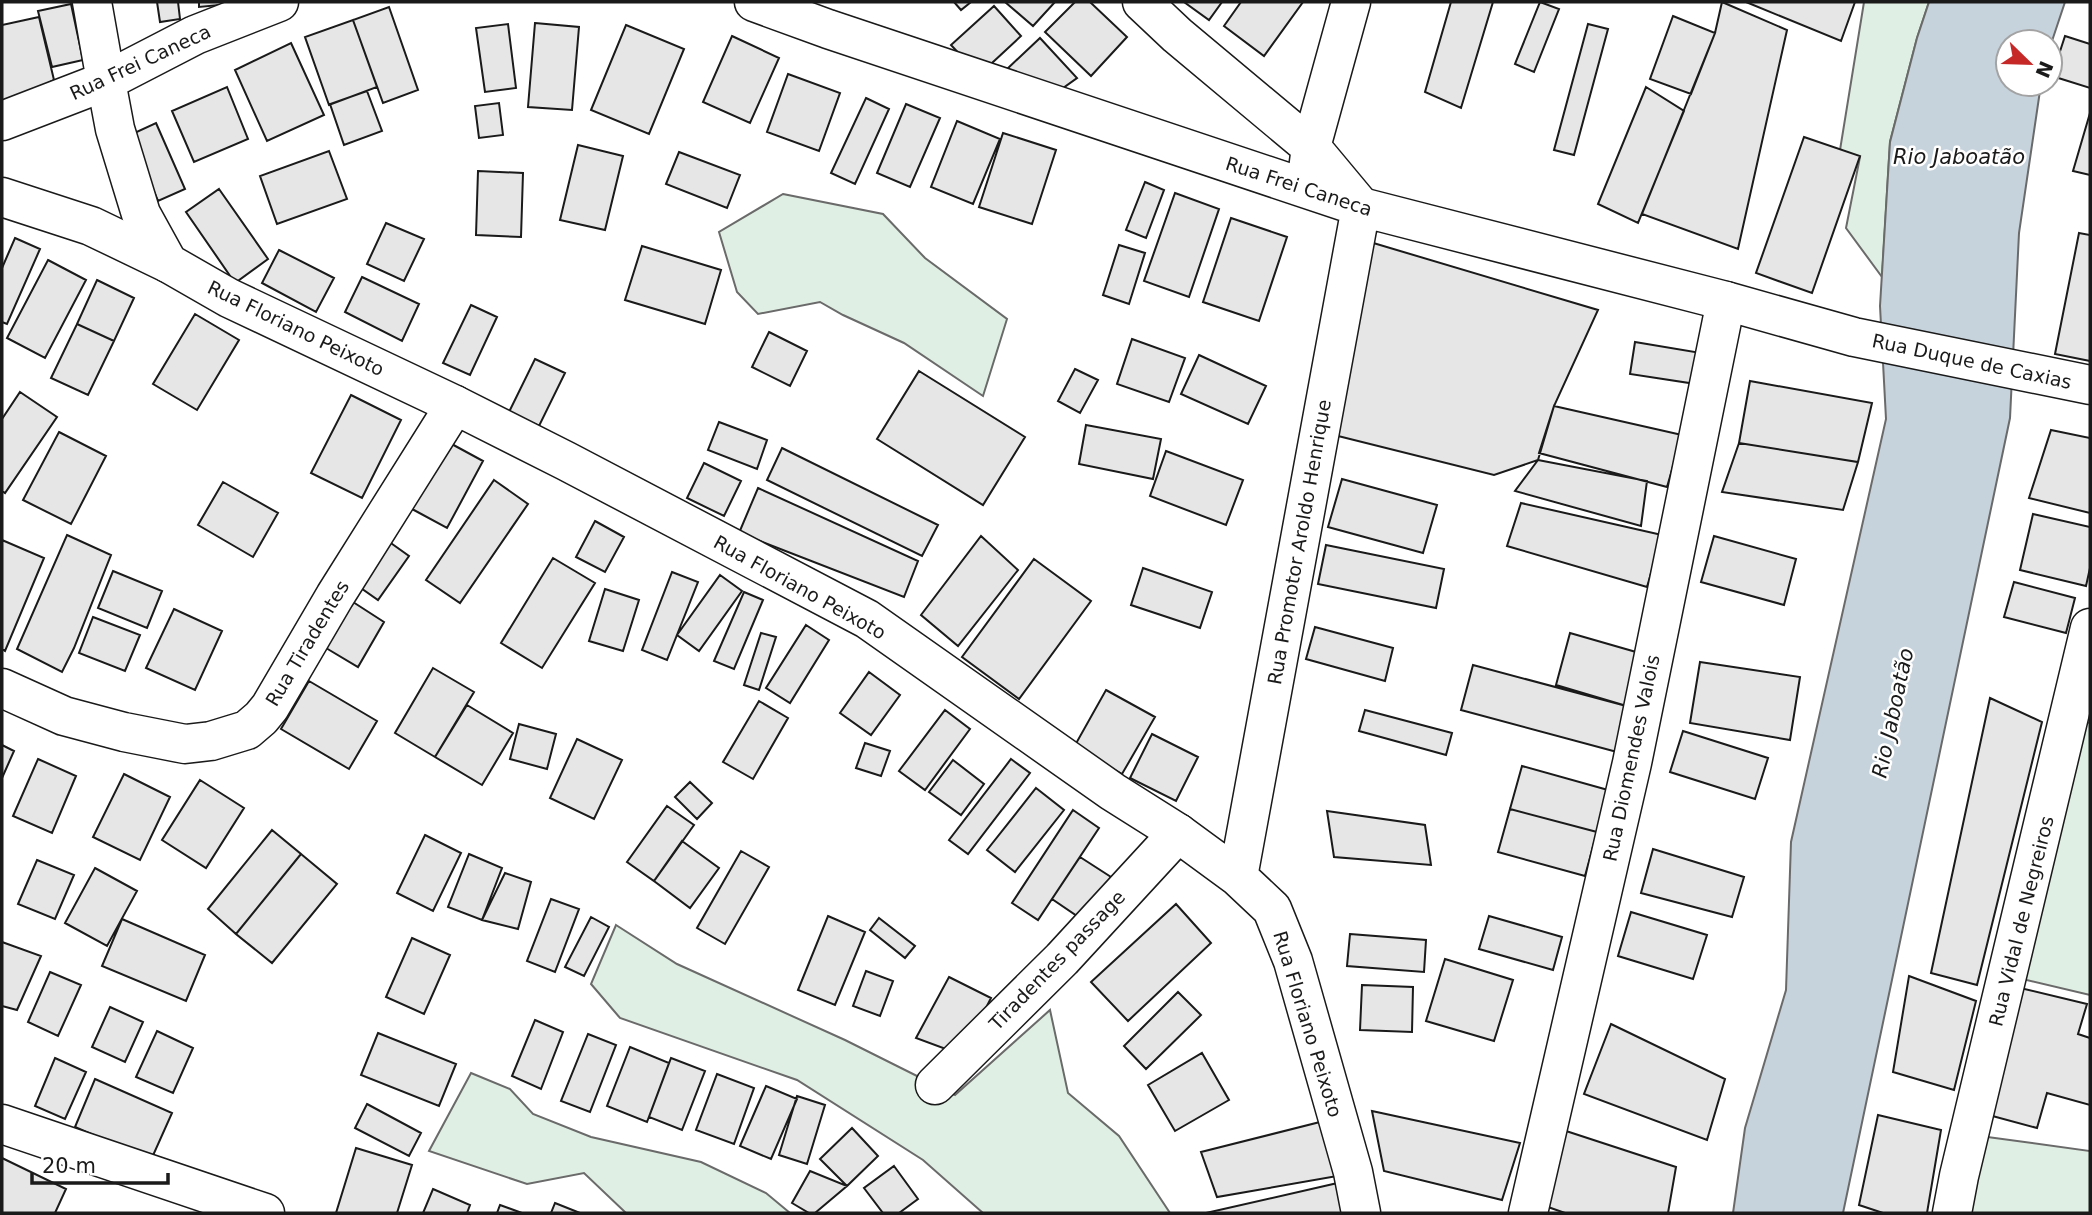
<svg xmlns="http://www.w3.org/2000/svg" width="2092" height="1215" font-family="'DejaVu Sans',sans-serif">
	<rect width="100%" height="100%" fill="#fff"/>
	<!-- green -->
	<path fill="#e0efe3" stroke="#6a6a6a" stroke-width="2" d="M1864 2H1929L1917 38 1890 142 1882 277 1846 228 1860 157 1840 150Z
		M783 194 883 214 925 258 1007 319 983 396 904 343 843 315 820 302 758 314 737 292 719 232Z
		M2078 720 2090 723V995L2018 978Z
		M616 925 677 964 845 1040 955 1095 1050 1010 1068 1093 1119 1136 1170 1213H983L923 1160 797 1080 620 1018 591 984Z
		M471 1073 510 1089 533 1114 591 1137 701 1162 766 1193 790 1213H626L584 1173 527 1184 429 1151Z
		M1980 1136 2090 1151V1213H1965Z"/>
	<!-- water -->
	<path fill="#c6d2dc" stroke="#6a6a6a" stroke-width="2" d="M1929 2H2065L2050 47V42H2008V84H2041L2019 233 2010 418 1843 1213H1733L1745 1128 1786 990 1791 842 1886 419 1880 306 1890 142 1917 38Z"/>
	<!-- building -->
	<path fill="#e6e6e6" stroke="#1a1a1a" stroke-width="2" d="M157 2H178L180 19 160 22Z
		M199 2H251L199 7Z
		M954 2H971L961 10Z
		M1005 2H1055L1033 26Z
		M1075 2H1090L1127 37 1091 76 1045 32Z
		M1184 2H1222L1209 20Z
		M1241 2H1303L1264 56 1224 26Z
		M1451 2H1493L1461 108 1425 92Z
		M1540 2 1559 9 1534 72 1515 64Z
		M1722 2 1787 30 1738 249 1642 214 1715 33Z
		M1746 2H1855L1841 41Z
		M71 4 83 60 52 67 38 11Z
		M994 6 1021 36 979 75 951 45Z
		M389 7 418 90 383 103 353 20Z
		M1673 16 1715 33 1691 94 1650 79Z
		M39 17 54 80 2 108V25Z
		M353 20 377 87 329 105 305 37Z
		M535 23 579 27 572 110 528 107Z
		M508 24 516 88 485 92 476 28Z
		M1588 24 1608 29 1574 155 1554 150Z
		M626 25 684 49 649 134 591 110Z
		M732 36 779 58 750 123 703 102Z
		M2065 36 2090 44V88L2052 76Z
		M1040 38 1077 78 1056 93 1005 71Z
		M291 43 324 115 267 141 235 70Z
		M788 74 840 93 819 151 767 132Z
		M227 87 248 139 194 162 172 111Z
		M1646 87 1684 111 1638 223 1598 204Z
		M367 91 382 131 344 145 330 104Z
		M866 98 889 109 855 184 831 173Z
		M499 103 503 135 479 138 475 106Z
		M906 104 940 118 910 187 877 173Z
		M2090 113V175L2073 171Z
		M957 121 1000 139 973 204 931 187Z
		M156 123 185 189 158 201 130 135Z
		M1003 133 1056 150 1032 224 979 207Z
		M1804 137 1860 156 1812 293 1756 273Z
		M578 145 623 156 605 230 560 220Z
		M329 151 347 199 277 224 260 176Z
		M679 152 740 175 727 208 666 184Z
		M478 171 523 173 521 237 476 235Z
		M1145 182 1164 190 1146 238 1126 230Z
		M219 189 268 259 235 283 186 212Z
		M1175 193 1219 209 1189 297 1144 281Z
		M1231 218 1287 237 1259 321 1203 302Z
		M386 223 424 239 404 281 367 264Z
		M2079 233 2090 235V361L2055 354Z
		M15 238 40 249 7 324 2 322V268Z
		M1370 242 1598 310 1554 406 1538 460 1494 475 1338 436Z
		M1119 245 1145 253 1129 304 1103 295Z
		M642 246 721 270 705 324 625 300Z
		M279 250 334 278 316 312 262 283Z
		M48 260 86 280 45 358 7 338Z
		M362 277 419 304 402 341 345 312Z
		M97 280 134 298 114 341 77 324Z
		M471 305 497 317 470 375 443 363Z
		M195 314 239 340 197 410 153 384Z
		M77 324 114 341 88 395 51 378Z
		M769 332 807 351 790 386 752 367Z
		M1132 339 1185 358 1169 402 1117 384Z
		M1635 342 1701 353 1696 384 1630 374Z
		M1199 355 1266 386 1248 424 1181 394Z
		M535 359 565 373 539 426 509 412Z
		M1075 369 1098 380 1080 413 1058 401Z
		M919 371 1025 437 983 505 877 439Z
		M1750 381 1872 403 1858 462 1739 443Z
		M20 392 57 417 5 493 2 491V419Z
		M351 395 401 420 362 498 311 473Z
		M1554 406 1682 435 1667 487 1539 453Z
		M719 422 767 440 757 469 708 450Z
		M1086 425 1161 439 1153 479 1079 464Z
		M2051 430 2090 438V513L2029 498Z
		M59 432 106 456 71 524 23 500Z
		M448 442 483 461 447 528 412 509Z
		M1739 443 1858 462 1843 510 1722 492Z
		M782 448 938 525 922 556 767 480Z
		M1166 451 1243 480 1226 525 1150 496Z
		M1538 460 1647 481 1641 526 1515 491Z
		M704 463 741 481 724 516 687 498Z
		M1342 479 1437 505 1423 553 1328 527Z
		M494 480 528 504 460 603 426 580Z
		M223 482 278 513 253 557 198 525Z
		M758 488 918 561 904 597 739 533Z
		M1521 503 1662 535 1647 587 1507 546Z
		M2033 514 2090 527V568L2086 586 2020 570Z
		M595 521 624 537 605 572 576 557Z
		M67 535 111 555 74 648 62 672 17 649Z
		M981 536 1018 570 958 646 921 615Z
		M1714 536 1796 559 1784 605 1701 582Z
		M2 540 44 558 5 651 2 649Z
		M388 541 409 556 378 600 358 586Z
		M1326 545 1444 569 1436 608 1318 584Z
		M553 558 595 583 542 668 501 643Z
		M1034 559 1091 601 1019 699 962 657Z
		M1143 568 1212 592 1200 628 1131 605Z
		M113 571 162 591 147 628 98 608Z
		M672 572 698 582 667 660 642 650Z
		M720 575 742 591 699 651 677 635Z
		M2014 582 2075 598 2066 633 2004 617Z
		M605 589 639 600 623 651 589 641Z
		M744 592 763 600 734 669 714 661Z
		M353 602 384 622 358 667 326 648Z
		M174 609 222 631 195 690 146 668Z
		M93 617 140 635 125 671 79 653Z
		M806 625 829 640 790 703 766 688Z
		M1315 627 1393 648 1385 681 1306 659Z
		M761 633 776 637 759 690 744 685Z
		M1570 633 1643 654 1630 707 1556 685Z
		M1700 662 1800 677 1790 740 1690 723Z
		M1473 665 1630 707 1617 752 1461 710Z
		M433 668 474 692 435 757 395 733Z
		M869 672 900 695 871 735 840 713Z
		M309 681 377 721 349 769 281 729Z
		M1106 690 1155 717 1122 774 1074 747Z
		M1990 698 2042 722 1977 985 1931 973Z
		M759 701 788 718 753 779 723 762Z
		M467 705 513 733 482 785 435 757Z
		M945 710 970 729 925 790 899 771Z
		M1365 710 1452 733 1446 755 1359 731Z
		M519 724 556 734 547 769 510 759Z
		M1683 731 1768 758 1755 799 1670 772Z
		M1152 734 1198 757 1176 801 1130 778Z
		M577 739 622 760 594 819 550 798Z
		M865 743 890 751 881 776 856 768Z
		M2 745 14 751 2 778Z
		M38 759 76 776 52 833 13 816Z
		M1011 759 1030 773 968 854 949 840Z
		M953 760 984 784 961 815 929 792Z
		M1522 766 1608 790 1597 832 1510 809Z
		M124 774 170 797 140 860 93 837Z
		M200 780 244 808 206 868 162 840Z
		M690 782 712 803 697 819 675 797Z
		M1036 788 1064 810 1015 872 987 850Z
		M667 806 694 825 654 881 627 862Z
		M1510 809 1597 832 1585 876 1498 852Z
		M1073 810 1099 828 1038 920 1012 903Z
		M1327 811 1425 825 1431 865 1334 857Z
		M272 830 301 854 236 934 208 909Z
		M425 835 461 853 433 911 397 893Z
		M682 841 719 868 690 908 654 881Z
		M1653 849 1744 877 1732 917 1641 893Z
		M741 851 769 867 725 944 697 928Z
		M301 854 337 884 272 963 236 934Z
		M469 854 502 868 482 920 448 907Z
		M1080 857 1111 877 1083 920 1052 899Z
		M37 860 74 875 55 919 18 904Z
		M95 868 137 891 107 946 65 923Z
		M505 873 531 882 518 929 482 920Z
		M551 899 579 909 555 972 527 961Z
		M1176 904 1211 943 1128 1021 1091 982Z
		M1631 912 1707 935 1693 979 1618 956Z
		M828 916 865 932 835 1005 798 990Z
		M1489 916 1562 937 1553 970 1479 949Z
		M591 917 609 927 584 976 565 967Z
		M879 918 915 946 905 958 870 930Z
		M122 919 205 955 186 1001 102 966Z
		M1350 934 1426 940 1424 972 1347 966Z
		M412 938 450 955 424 1014 386 997Z
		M2 942 41 956 17 1010 2 1006Z
		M1445 959 1513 980 1494 1041 1426 1021Z
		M866 971 893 981 880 1016 853 1006Z
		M50 972 81 985 58 1036 28 1022Z
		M1909 976 1976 1001 1954 1090 1893 1072Z
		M949 977 991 998 962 1055 916 1038Z
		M1362 985 1413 987 1412 1032 1360 1030Z
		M2016 987 2087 1004 2078 1034 2090 1038V1105L2047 1093 2037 1128 1985 1114Z
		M1178 992 1201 1015 1146 1069 1124 1046Z
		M110 1007 143 1022 125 1062 92 1047Z
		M535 1020 563 1032 541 1089 512 1076Z
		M1611 1024 1725 1079 1707 1140 1584 1094Z
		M157 1031 193 1048 173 1093 136 1077Z
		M378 1033 456 1064 439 1106 361 1075Z
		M588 1034 616 1045 590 1112 561 1101Z
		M630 1047 669 1063 647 1122 607 1106Z
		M1202 1053 1229 1100 1175 1131 1148 1085Z
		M55 1058 86 1072 65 1119 35 1106Z
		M671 1058 705 1071 682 1130 649 1117Z
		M717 1074 754 1088 734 1144 696 1130Z
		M95 1079 172 1113 151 1160 75 1127Z
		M766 1086 797 1099 771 1159 740 1146Z
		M797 1096 825 1105 807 1164 779 1155Z
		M367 1104 421 1133 409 1156 355 1128Z
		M1372 1111 1520 1143 1502 1200 1384 1171Z
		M1878 1115 1941 1130 1927 1213H1883L1859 1205Z
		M1324 1121 1343 1175 1217 1197 1201 1152Z
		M852 1128 878 1156 847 1186 820 1159Z
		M1563 1130 1676 1167 1668 1213H1565L1548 1207Z
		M356 1148 412 1165 397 1213H336Z
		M2 1158 66 1189 55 1213H2Z
		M894 1166 918 1199 899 1213H883L864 1188Z
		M810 1171 847 1186 815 1213H809L792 1203Z
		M1342 1182 1349 1213H1206Z
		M433 1189 470 1205 467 1213H423Z
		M555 1203 580 1213H551Z
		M500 1205 522 1213H497Z"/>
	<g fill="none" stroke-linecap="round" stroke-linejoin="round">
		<defs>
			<path id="street" d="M1142 2 1177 35 1311 147 1361 207
				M2 121 106 81 92 2
				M1308 170 1311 147 1351 2
				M2 197 91 226 168 263
				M2 688 64 716 124 732 185 744 211 741 247 730 261 718 270 707 335 596 455 405
				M935 1085 1062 959 1178 833
				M2 1124 265 1213
				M1528 1213 1632 763 1726 301
				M1952 1213 1959 1176 2090 628"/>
			<path id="secondary" d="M279 2 195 35 106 81 115 129 141 214 168 263 229 298 455 405 566 461 867 619 1113 792 1178 833 1238 877 1272 909 1293 961 1353 1172 1361 1213
				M754 2 828 29 1361 207 1726 301 1854 337 2090 385
				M1238 877 1361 207"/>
		</defs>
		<!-- street casing -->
		<use href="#street" stroke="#1a1a1a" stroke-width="41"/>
		<!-- secondary casing -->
		<use href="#secondary" stroke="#1a1a1a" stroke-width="41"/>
		<!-- street -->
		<use href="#street" stroke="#fff" stroke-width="38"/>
		<!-- secondary -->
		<use href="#secondary" stroke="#fff" stroke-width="38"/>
	</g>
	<g text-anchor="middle" stroke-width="5" stroke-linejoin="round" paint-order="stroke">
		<!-- street labels -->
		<g font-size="19" fill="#1a1a1a" stroke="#fff">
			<text transform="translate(140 62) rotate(-25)" y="7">Rua Frei Caneca</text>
			<text transform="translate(1299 186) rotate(18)" y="7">Rua Frei Caneca</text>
			<text transform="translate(296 328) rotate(26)" y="7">Rua Floriano Peixoto</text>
			<text transform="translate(1972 361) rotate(12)" y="7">Rua Duque de Caxias</text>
			<text transform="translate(1299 542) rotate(-80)" y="7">Rua Promotor Aroldo Henrique</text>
			<text transform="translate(800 587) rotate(29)" y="7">Rua Floriano Peixoto</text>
			<text transform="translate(307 643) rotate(-59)" y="7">Rua Tiradentes</text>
			<text transform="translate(1631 758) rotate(-78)" y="7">Rua Diomendes Valois</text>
			<text transform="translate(2021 921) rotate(-76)" y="7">Rua Vidal de Negreiros</text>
			<text transform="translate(1057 960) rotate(-46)" y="7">Tiradentes passage</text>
			<text transform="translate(1308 1024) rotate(73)" y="7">Rua Floriano Peixoto</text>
		</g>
		<!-- water labels -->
		<g font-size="21" font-style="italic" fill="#1a1a1a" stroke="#fff">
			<text x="1959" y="164">Rio Jaboatão</text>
			<text transform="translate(1893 713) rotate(-78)" y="7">Rio Jaboatão</text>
		</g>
	</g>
	<!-- border -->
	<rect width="2092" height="1215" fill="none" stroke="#1a1a1a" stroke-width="7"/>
	<!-- north arrow -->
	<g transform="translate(2029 63) rotate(113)"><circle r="33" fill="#ffffff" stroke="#a3a3a3" stroke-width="2"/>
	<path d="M0-5L12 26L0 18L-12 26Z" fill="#c62828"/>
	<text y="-10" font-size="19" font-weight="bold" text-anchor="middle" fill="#1a1a1a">N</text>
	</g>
	<!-- scale -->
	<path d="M32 1173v10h136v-10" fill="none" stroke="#1a1a1a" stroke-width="3.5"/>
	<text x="42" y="1173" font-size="21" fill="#1a1a1a" stroke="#ffffff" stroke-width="5" paint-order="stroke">20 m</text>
</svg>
